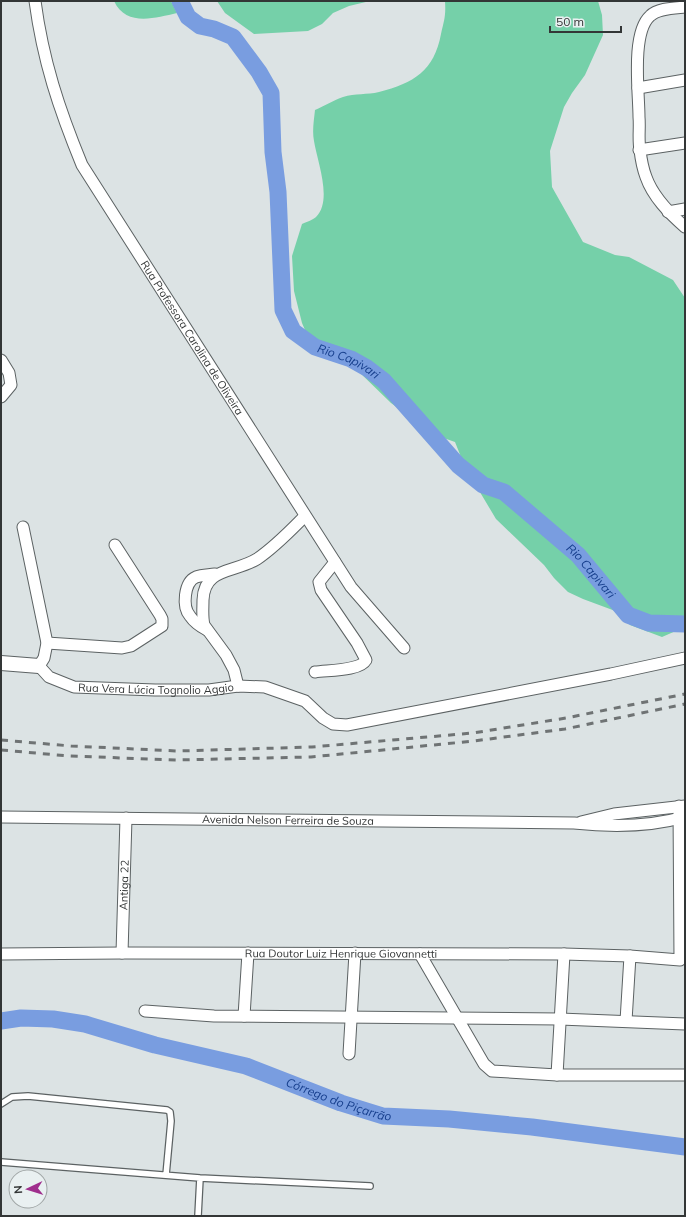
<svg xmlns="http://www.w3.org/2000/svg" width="686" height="1217" font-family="Mulish,sans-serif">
	<rect width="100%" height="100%" fill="#dce3e4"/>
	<!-- green -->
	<path fill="#75d0a9" d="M114 1H171L177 13C155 18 126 27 114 1Z
		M217 1H370L349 6 333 13 322 24 308 31 254 34 225 13Z
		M445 1H598L602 15 603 35 585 75 572 93 564 107 550 151 552 187 583 242 615 255 629 257 673 280 685 298V627L662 637 630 625 618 612 583 599 568 592 554 578 544 565 496 519 465 467 455 442 435 435 420 421 406 414 391 403 355 368 323 345 308 337 302 323 294 291 292 256 302 224C306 222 313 220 316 217 333 200 317 161 314 141 312 131 314 120 315 110 324 106 334 100 343 97 355 93 367 95 379 92 414 83 434 71 441 34 444 20 446 17 445 1Z"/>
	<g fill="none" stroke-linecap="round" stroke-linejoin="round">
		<!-- river -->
		<g stroke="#799de0" stroke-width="17">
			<path id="s1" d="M180 1 188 17 200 26 214 29 233 37 259 72 271 93 273 152 278 192 283 310 293 331 315 347 351 359 367 368 384 381 458 465 483 485 504 492 578 555 628 615 649 623 685 624"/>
			<path id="s2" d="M1 1021 21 1018 53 1019 85 1024 155 1045 246 1066 341 1103 383 1116 449 1119 532 1127 685 1147"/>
		</g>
		<defs>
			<path id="service" d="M1 1104 12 1097 28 1096 167 1110 170 1112 171 1121 166 1175
				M1 1162 200 1178 370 1186
				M198 1216 200 1178"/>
			<g id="minor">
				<path id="s3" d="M35 1C43 61 59 109 82 165L351 587 404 648"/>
				<path d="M685 7C675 8 658 8 650 16 631 33 639 93 639 117 640 128 638 139 640 150 641 159 643 169 646 177 653 197 669 213 685 227"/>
				<path d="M638 88 685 80"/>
				<path d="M639 150 685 143"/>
				<path d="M668 212 685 209"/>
				<path d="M1 360 9 373 11 385 1 397"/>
				<path id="s4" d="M23 527 47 643 44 658 39 666 49 677 74 687 155 690H209L238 686 265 687 305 701 323 718 333 724 347 725 611 674 685 658"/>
				<path d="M207 630C201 627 194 622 190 616 182 607 184 582 196 577 202 575 209 575 215 574"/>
				<path d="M47 643 122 648 131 646 162 626V619L160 615 115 545"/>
				<path d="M315 672C328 670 360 671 366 660L357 643 321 590 319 582 335 562"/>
				<path d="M238 686 234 670 226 655 204 625C202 617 203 609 203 600 204 567 235 573 257 559 275 547 290 531 305 516"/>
				<path id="s5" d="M1 817 574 823C611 827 649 827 684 817"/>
				<path d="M581 822 614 814 685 806"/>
				<path id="s6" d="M122 953 126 818"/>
				<path id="s7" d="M1 954 122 953 564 954 630 956 680 960 679 806"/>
				<path d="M420 954 484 1064 492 1071 557 1075H685"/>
				<path d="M145 1011 214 1016 560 1019 685 1024"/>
				<path d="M244 1016 248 953"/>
				<path d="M626 1021 630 956"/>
				<path d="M349 1054 355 953"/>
				<path d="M557 1075 564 954"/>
			</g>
			<path id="tertiary" d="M1 663 39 666"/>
		</defs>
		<!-- service casing -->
		<use href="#service" stroke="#5c6263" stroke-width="8"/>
		<!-- minor casing -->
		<use href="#minor" stroke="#5c6263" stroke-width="13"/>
		<!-- tertiary casing -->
		<use href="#tertiary" stroke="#5c6263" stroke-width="16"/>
		<!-- service -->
		<use href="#service" stroke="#fff" stroke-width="5.5"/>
		<!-- minor -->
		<use href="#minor" stroke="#fff" stroke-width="11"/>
		<!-- tertiary -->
		<use href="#tertiary" stroke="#fff" stroke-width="14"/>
		<!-- rail -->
		<path stroke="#6f7374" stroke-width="3" stroke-dasharray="7 7" stroke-linecap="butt" d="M1 740 71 746 178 751 312 747 473 733 566 718 685 694
			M1 750 69 756 177 760 311 757 474 741 565 729 685 704"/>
	</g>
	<g text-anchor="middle" stroke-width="3.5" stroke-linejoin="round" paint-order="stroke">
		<!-- street labels -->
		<g font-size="11" fill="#333636" stroke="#e9f0f1">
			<text dy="4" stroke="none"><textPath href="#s3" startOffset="376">Rua Professora Carolina de Oliveira</textPath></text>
			<text dy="4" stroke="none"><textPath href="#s4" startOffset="267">Rua Vera Lúcia Tognolio Aggio</textPath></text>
			<text dy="4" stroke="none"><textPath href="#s5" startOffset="287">Avenida Nelson Ferreira de Souza</textPath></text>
			<text dy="4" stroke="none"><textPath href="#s6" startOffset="68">Antiga 22</textPath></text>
			<text dy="4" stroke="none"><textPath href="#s7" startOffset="340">Rua Doutor Luiz Henrique Giovannetti</textPath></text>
		</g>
		<!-- water labels -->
		<g font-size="12" font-style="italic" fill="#173f8d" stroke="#e9f0f1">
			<text dy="4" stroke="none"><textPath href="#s1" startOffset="440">Rio Capivari</textPath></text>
			<text dy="4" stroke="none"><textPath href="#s1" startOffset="765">Rio Capivari</textPath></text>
			<text dy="4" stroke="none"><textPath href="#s2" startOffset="350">Córrego do Piçarrão</textPath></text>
		</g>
	</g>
	<!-- border -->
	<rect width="686" height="1217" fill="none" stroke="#333636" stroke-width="4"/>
	<!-- north arrow -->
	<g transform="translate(28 1189) rotate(266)"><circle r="19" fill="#e9f0f1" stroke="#a0a6a6"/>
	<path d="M0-3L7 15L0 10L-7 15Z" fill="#9f2f8d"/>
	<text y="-6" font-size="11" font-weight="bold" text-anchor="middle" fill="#333636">N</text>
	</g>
	<!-- scale -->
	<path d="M550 26v6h71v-6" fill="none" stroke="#333636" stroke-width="2"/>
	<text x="556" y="26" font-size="12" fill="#333636" stroke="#e9f0f1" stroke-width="3" paint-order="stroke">50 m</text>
</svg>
